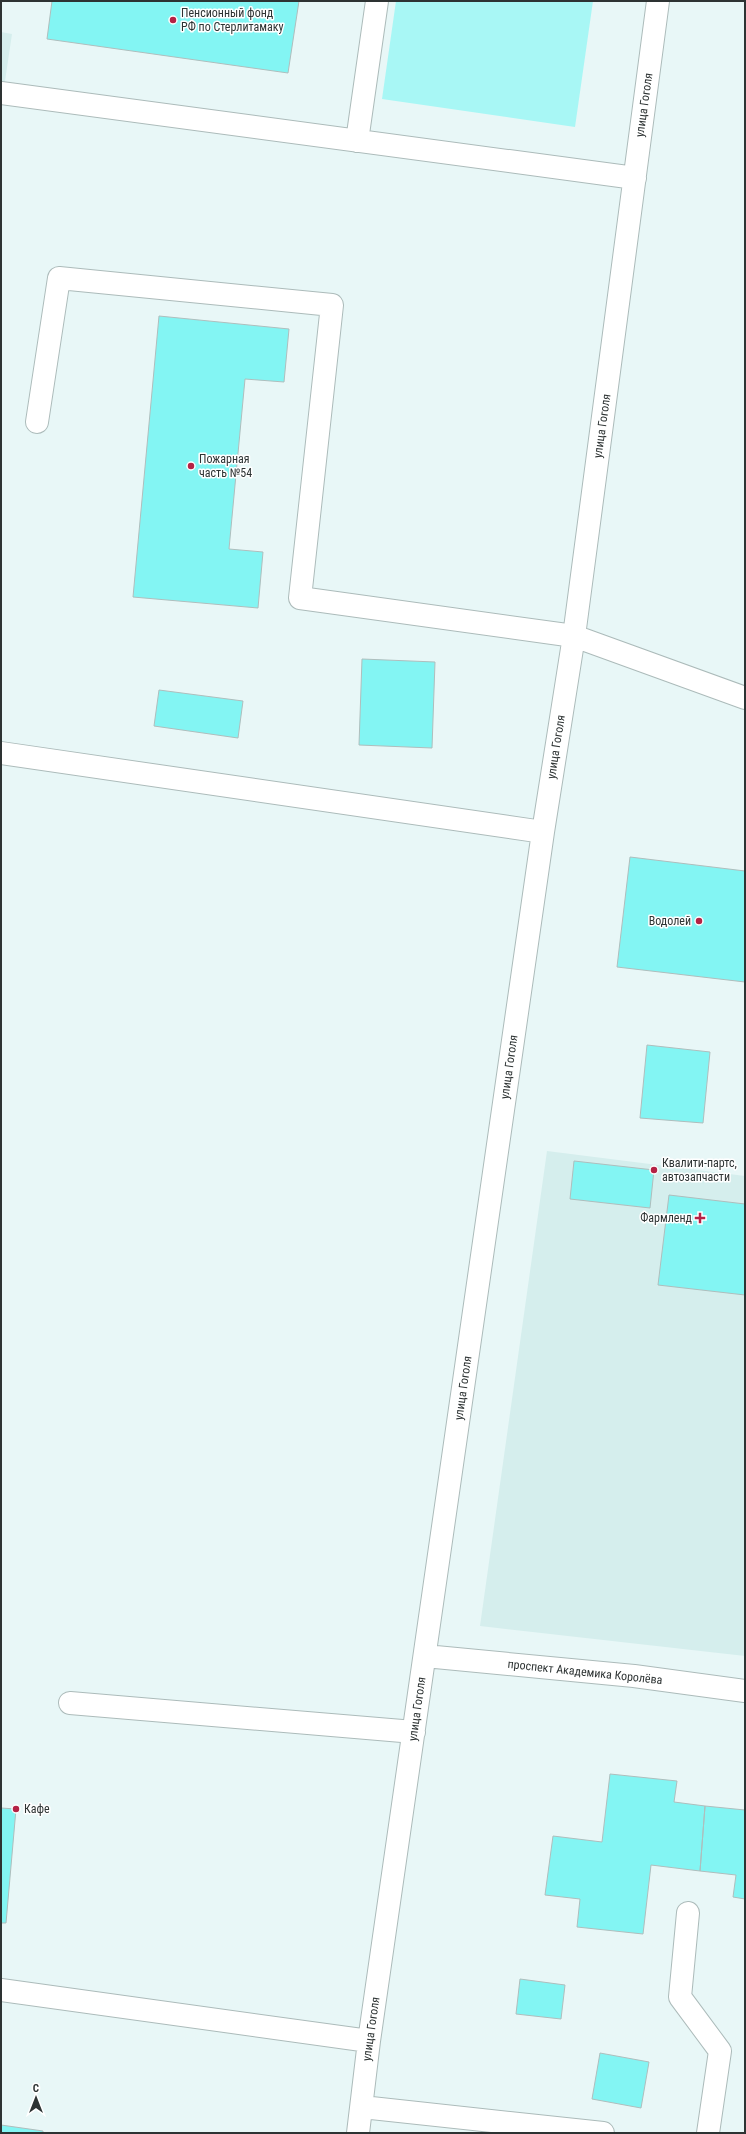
<svg xmlns="http://www.w3.org/2000/svg" width="746" height="2134" font-family="'Roboto Condensed',sans-serif">
	<rect width="100%" height="100%" fill="#e8f7f7"/>
	<!-- built -->
	<path fill="#d5eeed" d="M1 32 12 34 1 108Z
		M547 1151 745 1176V1656L480 1626Z"/>
	<!-- green -->
	<path fill="#a8f7f5" d="M396 1H593L575 127 382 99Z"/>
	<!-- building -->
	<path fill="#83f5f3" stroke="#afbebd" d="M52 1H299L288 73 47 39Z
		M159 316 289 329 284 382 245 379 229 549 263 552 258 608 133 597Z
		M362 659 435 662 432 748 359 745Z
		M159 690 243 701 238 738 154 726Z
		M630 857 745 871V982L617 967Z
		M647 1045 710 1052 703 1123 640 1118Z
		M574 1161 654 1170 650 1208 570 1199Z
		M669 1195 745 1204V1295L658 1285Z
		M610 1774 677 1781 674 1802 705 1806 700 1871 651 1865 643 1934 577 1927 580 1899 545 1895 553 1836 602 1842Z
		M705 1806 745 1810V1899L733 1897 736 1875 700 1871Z
		M1 1808 16 1809 6 1923H1Z
		M520 1979 565 1985 561 2019 516 2014Z
		M600 2053 649 2062 641 2108 592 2099Z
		M1 2125 43 2131V2133H1Z"/>
	<g fill="none" stroke-linecap="round" stroke-linejoin="round">
		<defs>
			<path id="minor" d="M1 93 635 178
				M357 141 377 1
				M37 422 59 278 332 305 300 598 574 636 745 698
				M1 753 543 832
				M425 1656 634 1676 745 1691
				M70 1703 414 1732
				M688 1913 680 1997 720 2051 708 2133
				M1 1990 369 2041
				M362 2107 603 2133
				M358 2133 369 2041 543 832 574 636 658 1"/>
		</defs>
		<!-- minor casing -->
		<use href="#minor" stroke="#acbbba" stroke-width="24"/>
		<!-- minor -->
		<use href="#minor" stroke="#fff" stroke-width="22"/>
	</g>
	<!-- markers -->
	<g fill="#b42245" stroke="#fff" stroke-width="1.5">
		<circle cx="173" cy="20" r="4"/>
		<circle cx="191" cy="466" r="4"/>
		<circle cx="699" cy="921" r="4"/>
		<circle cx="654" cy="1170" r="4"/>
		<path d="M698 1212h4v4h4v4h-4v4h-4v-4h-4v-4h4z"/>
		<circle cx="16" cy="1809" r="4"/>
	</g>
	<g text-anchor="middle" stroke-width="3" stroke-linejoin="round" paint-order="stroke">
		<!-- poi labels -->
		<g font-size="12" fill="#2d3333" stroke="#fff" text-anchor="start">
			<text x="181" y="17">Пенсионный фонд<tspan x="181" dy="14">РФ по Стерлитамаку</tspan></text>
			<text x="199" y="463">Пожарная<tspan x="199" dy="14">часть №54</tspan></text>
			<text x="691" y="925" text-anchor="end">Водолей</text>
			<text x="662" y="1167">Квалити-партс,<tspan x="662" dy="14">автозапчасти</tspan></text>
			<text x="692" y="1222" text-anchor="end">Фармленд</text>
			<text x="24" y="1813">Кафе</text>
		</g>
		<!-- street labels -->
		<g font-size="12" fill="#2d3333" stroke="#fff">
			<text transform="translate(644 105) rotate(-82)" y="4">улица Гоголя</text>
			<text transform="translate(602 426) rotate(-82)" y="4">улица Гоголя</text>
			<text transform="translate(556 747) rotate(-81)" y="4">улица Гоголя</text>
			<text transform="translate(509 1067) rotate(-82)" y="4">улица Гоголя</text>
			<text transform="translate(463 1388) rotate(-82)" y="4">улица Гоголя</text>
			<text transform="translate(585 1672) rotate(6)" y="4">проспект Академика Королёва</text>
			<text transform="translate(417 1709) rotate(-82)" y="4">улица Гоголя</text>
			<text transform="translate(371 2029) rotate(-82)" y="4">улица Гоголя</text>
		</g>
	</g>
	<!-- border -->
	<rect width="746" height="2134" fill="none" stroke="#2d3333" stroke-width="4"/>
	<!-- north arrow -->
	<g transform="translate(36 2098)" stroke="#ffffff" stroke-width="3" paint-order="stroke">
	<path d="M0-3L7 15L0 10L-7 15Z" fill="#2d3333"/>
	<text y="-6" font-size="11" font-weight="bold" text-anchor="middle" fill="#2d3333">С</text>
	</g>
</svg>
